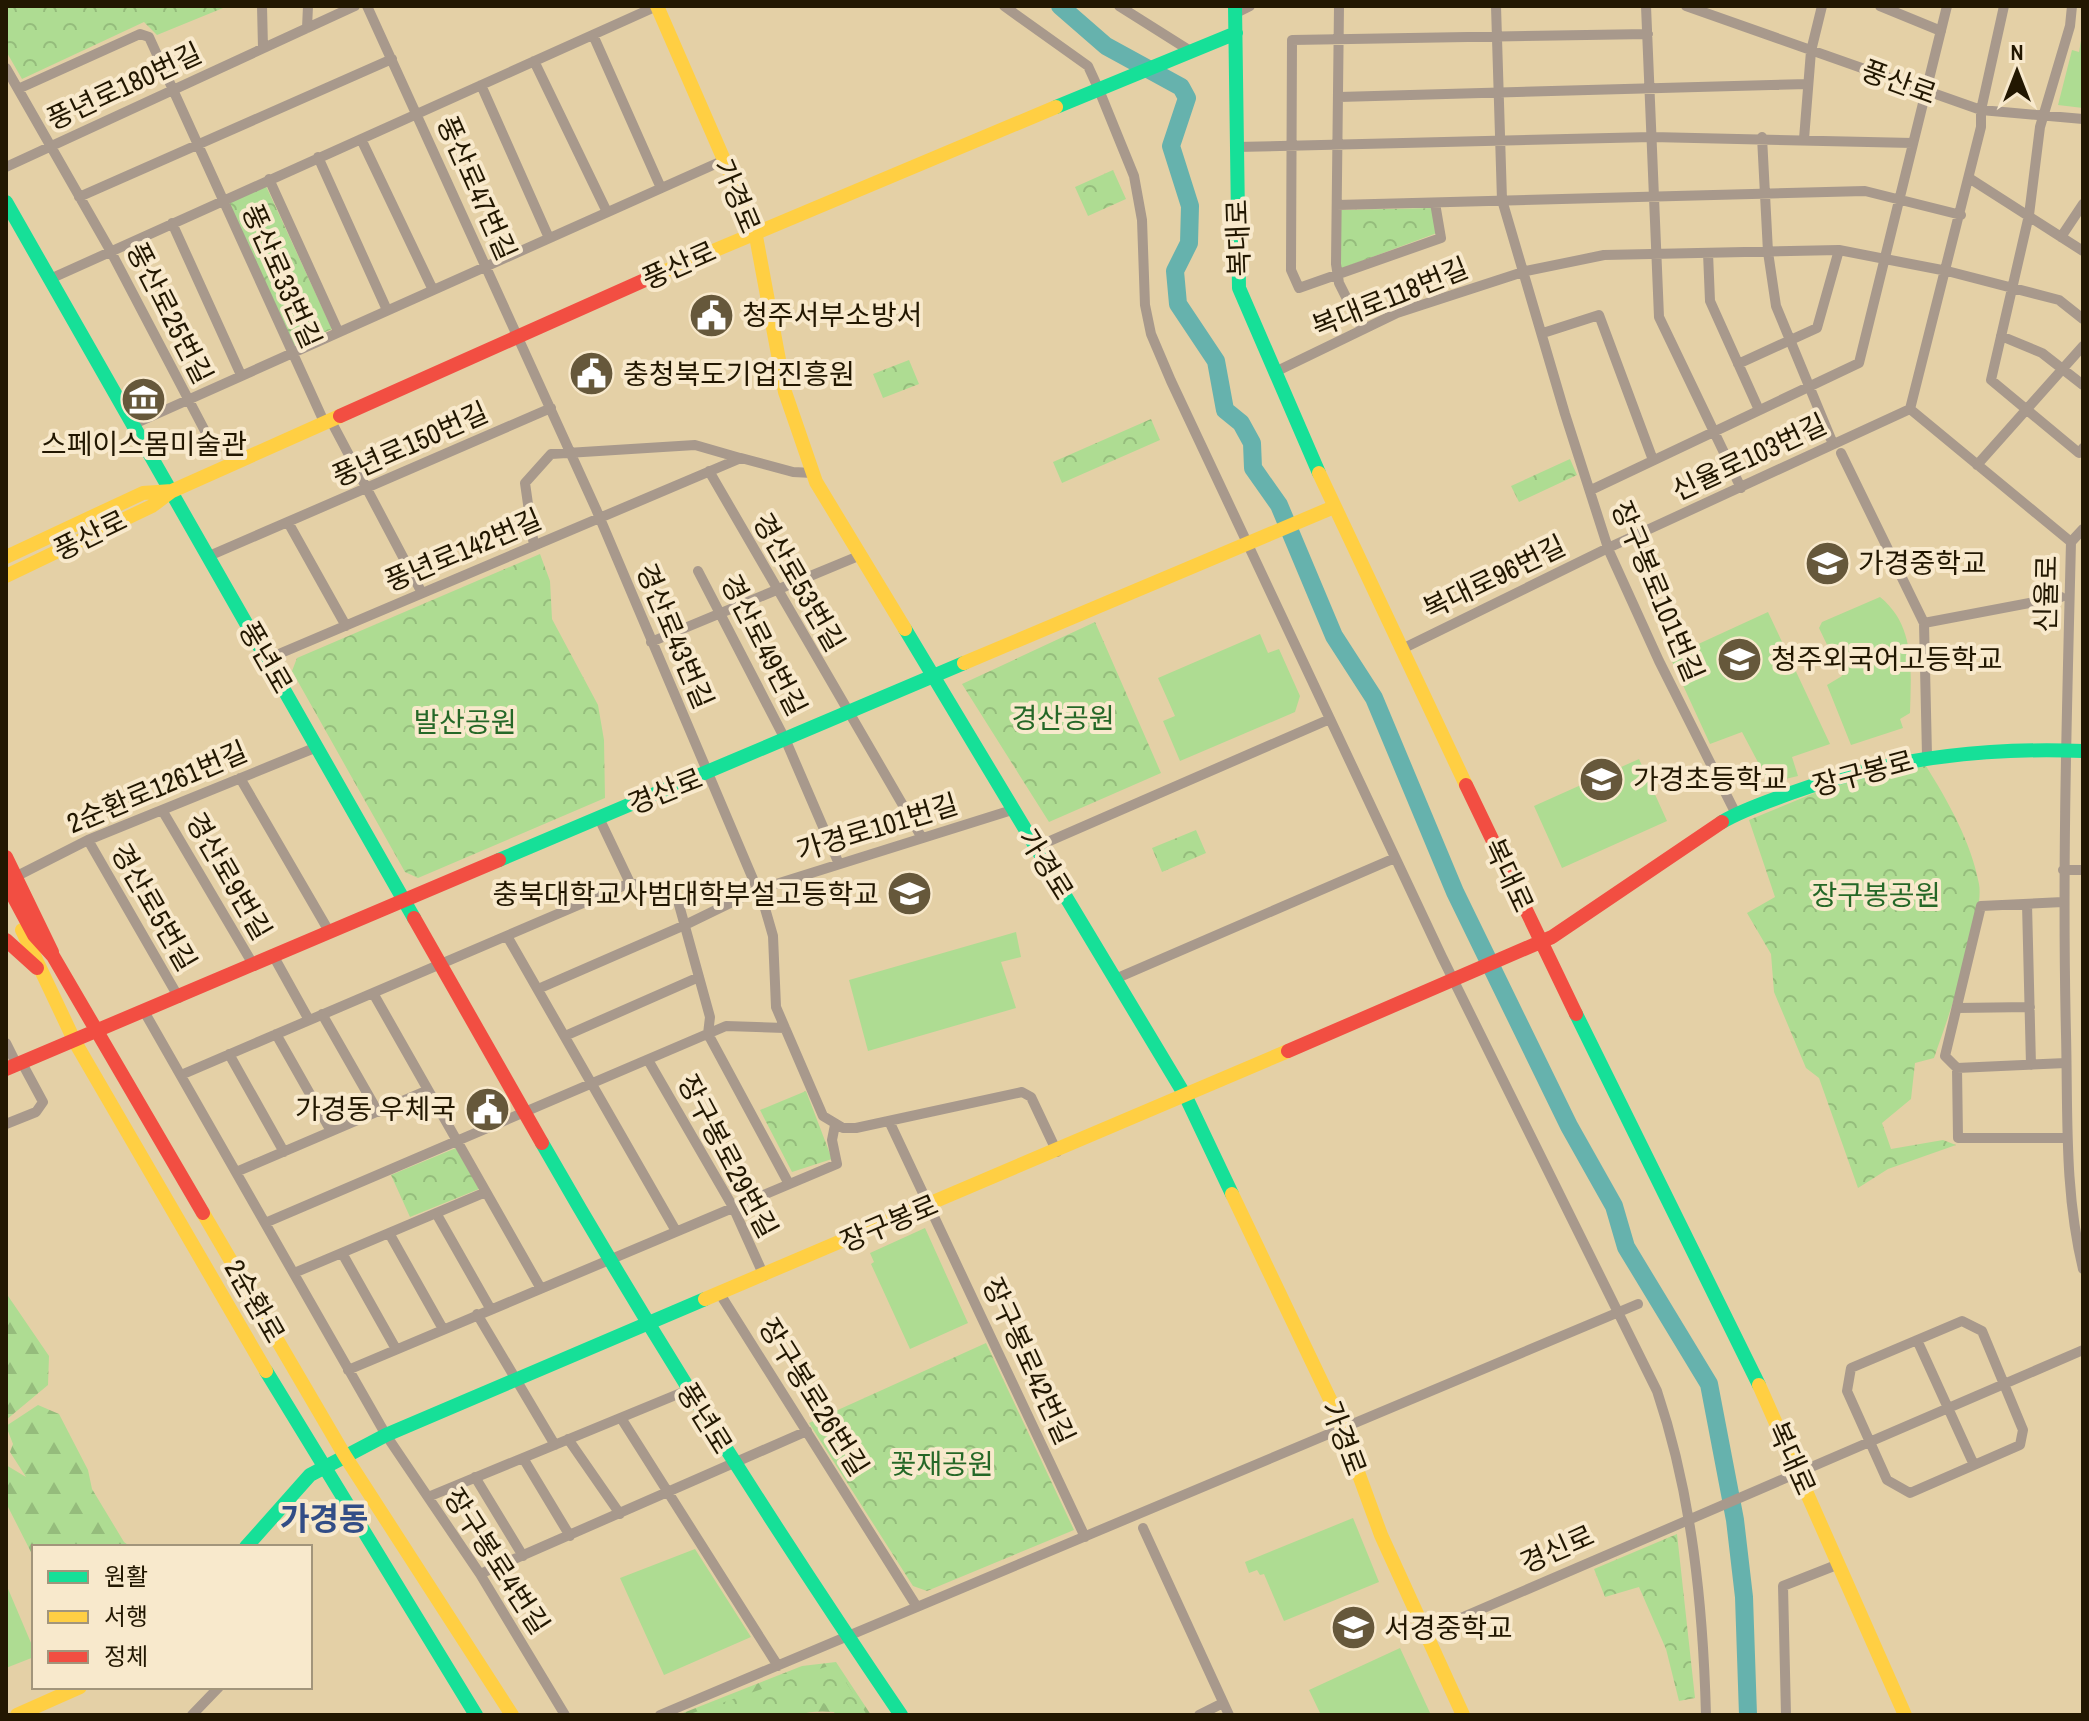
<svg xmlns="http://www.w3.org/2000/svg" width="2089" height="1721" font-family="'Archivo Narrow','Noto Sans KR',sans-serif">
	<defs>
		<pattern id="forest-firs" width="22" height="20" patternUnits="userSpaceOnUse" patternTransform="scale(2)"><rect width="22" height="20" fill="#aedc92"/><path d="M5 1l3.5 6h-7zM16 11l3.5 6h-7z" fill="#95bc7c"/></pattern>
		<pattern id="park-crowns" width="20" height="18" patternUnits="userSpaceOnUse" patternTransform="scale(2)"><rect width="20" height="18" fill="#aedc92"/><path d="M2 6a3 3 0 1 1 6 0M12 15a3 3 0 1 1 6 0" fill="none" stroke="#95bc7c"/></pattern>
	</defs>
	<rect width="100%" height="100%" fill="#e4d0a6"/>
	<!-- forest -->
	<path fill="url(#forest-firs)" d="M6 1293 49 1356 48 1385 6 1420Z
		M38 1405 59 1414 88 1470 92 1489 124 1542 131 1547H34V1558L6 1503V1465L26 1477 10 1452 13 1444 6 1426Z
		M836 1662 871 1715C844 1715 824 1707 797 1715H678L802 1666Z"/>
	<!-- park -->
	<path fill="url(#park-crowns)" d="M6 6H228L157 35 144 22 22 79 6 51Z
		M1113 170 1126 199 1088 216 1075 187Z
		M266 186 332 329 292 347 229 203Z
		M1432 208 1437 233 1340 269 1341 210Z
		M909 360 919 384 883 398 873 374Z
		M1151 419 1160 440 1062 483 1053 462Z
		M1570 459 1577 475 1519 502 1511 486Z
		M540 554 550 581 552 619 598 705 604 740 605 798 418 878 405 872 292 671 297 658Z
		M1095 622 1161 773 1049 822 962 684Z
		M1904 766H1926C1948 801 1971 842 1979 884 1985 916 1946 1023 1934 1058L1915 1063 1911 1099 1882 1123 1891 1149 1943 1140 1956 1145 1888 1169 1858 1188 1819 1078 1806 1068 1774 992 1771 954 1747 913 1775 897 1749 820 1841 782Z
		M1196 830 1206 853 1162 872 1152 848Z
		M806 1091 832 1159 792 1172 760 1110Z
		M456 1148 479 1189 410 1217 391 1175Z
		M986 1343 1074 1530 927 1591 913 1586 809 1423Z
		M1677 1534 1695 1698 1679 1701 1666 1649 1639 1587 1605 1597 1594 1569Z
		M834 1664 867 1715H837L824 1703 791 1715H687Z"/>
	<!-- pitch -->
	<path fill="#aedc92" d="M2083 29V108L2058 105 2072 50 2079 52Z
		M1880 597C1916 626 1911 671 1910 713L1900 719 1903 728 1851 745 1827 685 1842 676 1819 628 1822 622Z
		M1768 612 1830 744 1792 757 1798 776 1769 783 1742 732 1710 744 1670 657Z
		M1260 634 1268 653 1279 649 1300 696 1295 712 1180 761 1163 721 1175 716 1158 678Z
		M1639 759 1667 821 1562 868 1534 806Z
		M1016 932 1021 957 1001 962 1016 1008 868 1051 849 980Z
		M925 1228 968 1323 910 1349 871 1264 874 1262 870 1253Z
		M1353 1518 1379 1582 1284 1621 1264 1574 1260 1575 1257 1570 1249 1573 1245 1562Z
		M695 1549 751 1637 664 1675 620 1578Z
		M6 1584 34 1650V1657L6 1668Z
		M1400 1648 1431 1715H1321L1309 1690Z"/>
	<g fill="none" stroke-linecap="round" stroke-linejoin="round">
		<!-- river -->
		<path stroke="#66b2ad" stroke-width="18" d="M1060 6 1106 46 1181 87 1187 98 1171 146 1190 206 1189 243 1175 271 1178 304 1216 361 1225 410 1241 423 1252 443 1253 468 1279 505 1334 636 1374 698 1455 892 1569 1126 1614 1206 1626 1247 1709 1384 1735 1520 1744 1597 1748 1715"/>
		<!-- street -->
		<path stroke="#a8998c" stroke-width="10" d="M262 6 263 48
			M367 6 596 509 764 905 773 936 776 1007 823 1116 843 1128H856L1022 1092 1031 1097 1057 1152
			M1004 6 1088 66 1099 90 1134 176 1142 220 1145 305 1151 334 1171 381 1442 957 1657 1391C1692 1495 1703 1605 1706 1715
			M1119 6 1192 52
			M1339 6 1336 264 1339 283 1362 329
			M1496 6 1502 200 1565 414 1609 551 1659 661 1736 814
			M1646 6 1659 317 1741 488
			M1686 6 1981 110 2083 119
			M1880 6 1941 31
			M2072 6 2070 26 2040 127 2029 215 1991 380 2079 453 2083 448
			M1236 13 1250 6
			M307 28 308 6
			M593 35 661 188
			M534 61 607 212
			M6 68 110 250 216 452
			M481 85 549 238
			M18 89 140 34 149 37 325 424
			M1339 97 1808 84
			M1762 137 1768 252 1776 306 1833 444
			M361 139 433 290
			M1804 139 1811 51 1822 6
			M1236 147 1652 137 1913 143
			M318 157 387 310
			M6 167 355 6
			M1969 178 2083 251
			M269 179 338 331
			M79 197 392 59
			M1435 203 1441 238 1299 288 1291 270 1292 40 1648 34
			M1337 205 1865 191 1961 215
			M172 223 241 375
			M2061 237 2083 204
			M1708 253 1710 301 1759 410
			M50 279 657 6
			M1543 333 1599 315 1653 460
			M2001 336 2042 353 2083 385
			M1738 364 1817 328 1839 250
			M1275 372 1397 313 1526 271 1604 255 1839 250 1947 271 2059 300 2083 319
			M1910 409 2071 542C2067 706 2062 869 2066 1034 2068 1113 2064 1191 2083 1269
			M1910 409 1981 127V110L2004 6
			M331 421 422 593
			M134 424 722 161
			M1841 453 1924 623 1927 756
			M1977 465 2083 346
			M709 471 922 838
			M1591 490 1859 363 1947 6
			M289 524 346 626
			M2071 542 2083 529
			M534 546 525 483 551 454 695 445 740 458
			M209 556 551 408
			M698 571 786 741 839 864
			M1924 623 2061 597
			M651 642 861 555
			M1402 649 1608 548 1910 409
			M267 659 741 458 793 472 813 473
			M240 778 330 933
			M162 810 254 966
			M599 818 630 883 670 892 678 901 710 1017 708 1034 789 1184
			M88 840 179 998
			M1036 847 1330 719
			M2063 870H2083
			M17 876 88 840 317 747
			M2063 902 1981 906 1945 1056 1957 1068 2066 1063
			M2027 904 2031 1065
			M507 936 676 1231
			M274 957 309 1020
			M1115 979 1395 858
			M538 989 685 925 757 890 1012 810
			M373 993 540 1287
			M1957 1008 2030 1007
			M145 1013 386 1435 480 1574 565 1715
			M322 1014 378 1112
			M276 1034 331 1131
			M565 1036 699 977
			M6 1043 17 1065
			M229 1054 284 1152
			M648 1060 733 1207 764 1276
			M1957 1068 1958 1138H2067
			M181 1075 630 883
			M889 1121 1085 1537
			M6 1124 36 1112 43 1102 22 1063
			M236 1172 428 1090
			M436 1213 490 1308
			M265 1223 726 1026 785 1028
			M389 1233 443 1329
			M342 1253 396 1349
			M294 1273 486 1192
			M720 1294 917 1607
			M477 1314 555 1445
			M1962 1321 1982 1331 2023 1430 2020 1445 1910 1493 1887 1480 1847 1391 1851 1368Z
			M1917 1340 1974 1465
			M348 1370 837 1164 832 1140 835 1125
			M621 1418 778 1666
			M568 1439 620 1514
			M523 1458 570 1536
			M475 1477 523 1556
			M428 1497 688 1390
			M1143 1528 1229 1715
			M480 1574 807 1431
			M1426 1633 2083 1350
			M192 1715 219 1687
			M660 1715 1638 1304
			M1199 1715 1223 1703
			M1786 1715 1783 1586 1839 1564"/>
		<!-- fast -->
		<path stroke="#16e098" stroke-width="14" d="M1235 6 1239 288 1319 473
			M1056 107 1236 33
			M6 202 414 918
			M905 629 1186 1097 1232 1194
			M1722 822C1744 809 1767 802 1791 793 1885 759 1983 747 2083 751
			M499 860 964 663
			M1576 1014 1759 1385
			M542 1143C654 1339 774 1528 901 1715
			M266 1371 476 1715
			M246 1547 310 1475 386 1435 705 1299"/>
		<!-- slow -->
		<path stroke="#ffcf43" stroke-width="14" d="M657 6 755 231 785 392 816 482 905 629
			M656 275 1056 107
			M1319 473 1466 785
			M6 557 143 493 172 491
			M6 576 152 506 172 491 340 416
			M964 663 1334 507
			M22 930 75 1042 266 1371
			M1232 1194 1336 1412 1381 1535 1463 1715
			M203 1213 345 1456 512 1715
			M705 1299 1288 1051
			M1759 1385 1905 1715
			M17 1715 80 1687"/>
		<!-- jam -->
		<path stroke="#f24e42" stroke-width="14" d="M340 416 656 275
			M1466 785 1576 1014
			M6 857 52 952
			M6 883 34 935 53 956 203 1213
			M414 918 542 1143
			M6 940 37 968
			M1288 1051 1552 937 1722 822
			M6 1069 499 860"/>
	</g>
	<!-- icons -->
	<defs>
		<symbol id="civic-disc" viewBox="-11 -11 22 22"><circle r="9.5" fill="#66583b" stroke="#f8e9cc"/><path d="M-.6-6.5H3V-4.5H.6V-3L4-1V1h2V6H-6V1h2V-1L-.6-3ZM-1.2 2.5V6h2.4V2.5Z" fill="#fff"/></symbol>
		<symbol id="museum-disc" viewBox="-11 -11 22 22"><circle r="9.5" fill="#66583b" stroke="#f8e9cc"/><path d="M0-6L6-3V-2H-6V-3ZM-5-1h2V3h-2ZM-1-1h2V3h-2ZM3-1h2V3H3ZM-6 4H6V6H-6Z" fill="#fff"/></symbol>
		<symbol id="school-disc" viewBox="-11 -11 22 22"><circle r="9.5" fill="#66583b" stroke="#f8e9cc"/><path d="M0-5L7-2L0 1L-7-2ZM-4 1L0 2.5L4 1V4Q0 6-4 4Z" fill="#fff"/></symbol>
	</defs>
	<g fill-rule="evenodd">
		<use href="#civic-disc" x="686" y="290" width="51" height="51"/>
		<use href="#civic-disc" x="566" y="348" width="51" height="51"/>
		<use href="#museum-disc" x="118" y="374" width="51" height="51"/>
		<use href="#school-disc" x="1802" y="538" width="51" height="51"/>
		<use href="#school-disc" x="1714" y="634" width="51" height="51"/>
		<use href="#school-disc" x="1576" y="754" width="51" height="51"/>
		<use href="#school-disc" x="884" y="868" width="51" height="51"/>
		<use href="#civic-disc" x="462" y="1084" width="51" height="51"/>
		<use href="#school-disc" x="1328" y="1602" width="51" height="51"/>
	</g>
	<g text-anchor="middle" stroke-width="8" stroke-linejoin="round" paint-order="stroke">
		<!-- street labels -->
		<g font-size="28" fill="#221701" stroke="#f8e9cc">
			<text transform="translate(1899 82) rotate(20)" y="10">풍산로</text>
			<text transform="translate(124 86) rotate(-25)" y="10">풍년로180번길</text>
			<text transform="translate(477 188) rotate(66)" y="10">풍산로47번길</text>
			<text transform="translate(737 196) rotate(67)" y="10">가경로</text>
			<text transform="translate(1238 238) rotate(-92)" y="10">복대로</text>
			<text transform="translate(679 265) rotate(-24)" y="10">풍산로</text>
			<text transform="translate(282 276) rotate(66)" y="10">풍산로33번길</text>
			<text transform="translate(1390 297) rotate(-22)" y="10">복대로118번길</text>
			<text transform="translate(170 313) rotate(63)" y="10">풍산로25번길</text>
			<text transform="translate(410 444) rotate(-24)" y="10">풍년로150번길</text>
			<text transform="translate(1749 457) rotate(-25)" y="10">신율로103번길</text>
			<text transform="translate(90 535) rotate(-26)" y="10">풍산로</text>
			<text transform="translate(463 550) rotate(-23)" y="10">풍년로142번길</text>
			<text transform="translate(1494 577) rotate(-26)" y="10">복대로96번길</text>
			<text transform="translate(799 582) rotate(60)" y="10">경산로53번길</text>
			<text transform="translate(1658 591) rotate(67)" y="10">장구봉로101번길</text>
			<text transform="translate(2046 594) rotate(-89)" y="10">신율로</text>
			<text transform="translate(675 636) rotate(67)" y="10">경산로43번길</text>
			<text transform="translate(764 645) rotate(63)" y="10">경산로49번길</text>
			<text transform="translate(266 657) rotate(60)" y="10">풍년로</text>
			<text transform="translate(1863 773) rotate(-15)" y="10">장구봉로</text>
			<text transform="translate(157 787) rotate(-23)" y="10">2순환로1261번길</text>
			<text transform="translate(665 791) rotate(-22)" y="10">경산로</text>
			<text transform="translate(877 827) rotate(-17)" y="10">가경로101번길</text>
			<text transform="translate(1046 864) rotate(58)" y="10">가경로</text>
			<text transform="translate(1509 875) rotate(65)" y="10">복대로</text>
			<text transform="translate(229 876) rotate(60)" y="10">경산로9번길</text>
			<text transform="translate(154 907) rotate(60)" y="10">경산로5번길</text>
			<text transform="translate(728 1156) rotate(62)" y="10">장구봉로29번길</text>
			<text transform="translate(889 1223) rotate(-23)" y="10">장구봉로</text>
			<text transform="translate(255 1301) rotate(60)" y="10">2순환로</text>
			<text transform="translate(1029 1361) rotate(65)" y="10">장구봉로42번길</text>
			<text transform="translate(814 1397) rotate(58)" y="10">장구봉로26번길</text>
			<text transform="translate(705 1418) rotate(58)" y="10">풍년로</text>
			<text transform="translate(1344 1438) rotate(69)" y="10">가경로</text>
			<text transform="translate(1792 1458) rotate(66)" y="10">복대로</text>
			<text transform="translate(1557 1549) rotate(-24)" y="10">경신로</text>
			<text transform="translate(497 1561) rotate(57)" y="10">장구봉로4번길</text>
		</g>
		<!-- poi labels -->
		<g font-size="28" fill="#221701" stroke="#f8e9cc" text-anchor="start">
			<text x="742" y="325">청주서부소방서</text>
			<text x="623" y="384">충청북도기업진흥원</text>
			<text x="144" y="454" text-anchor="middle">스페이스몸미술관</text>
			<text x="1858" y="573">가경중학교</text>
			<text x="1771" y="669">청주외국어고등학교</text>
			<text x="1633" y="789">가경초등학교</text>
			<text x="879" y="904" text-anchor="end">충북대학교사범대학부설고등학교</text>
			<text x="456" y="1119" text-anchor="end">가경동 우체국</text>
			<text x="1384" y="1638">서경중학교</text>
		</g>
		<!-- park labels -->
		<g font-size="28" fill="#256827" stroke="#f8e9cc">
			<text x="1063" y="728">경산공원</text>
			<text x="465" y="732">발산공원</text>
			<text x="1876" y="905">장구봉공원</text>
			<text x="942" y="1474">꽃재공원</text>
		</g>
		<!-- quarter labels -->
		<g font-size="32" font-weight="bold" fill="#324d86" stroke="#f8e9cc">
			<text x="324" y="1530">가경동</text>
		</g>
	</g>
	<!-- border -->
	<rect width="2089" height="1721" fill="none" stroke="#221701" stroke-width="16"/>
	<!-- legend -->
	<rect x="32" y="1545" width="280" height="144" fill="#f8e9cc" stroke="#a2957b" stroke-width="2"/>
	<rect x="48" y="1571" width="40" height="12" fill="#16e098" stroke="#a2957b" stroke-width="2"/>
	<text x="104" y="1585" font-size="24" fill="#221701">원활</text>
	<rect x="48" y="1611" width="40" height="12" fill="#ffcf43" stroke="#a2957b" stroke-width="2"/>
	<text x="104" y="1625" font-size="24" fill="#221701">서행</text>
	<rect x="48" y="1651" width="40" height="12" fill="#f24e42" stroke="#a2957b" stroke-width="2"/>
	<text x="104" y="1665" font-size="24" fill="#221701">정체</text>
	<!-- north arrow -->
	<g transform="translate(2017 72)" stroke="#f8e9cc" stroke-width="6" paint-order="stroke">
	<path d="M0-6L14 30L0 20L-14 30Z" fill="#221701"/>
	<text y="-12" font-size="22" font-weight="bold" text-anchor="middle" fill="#221701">N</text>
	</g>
</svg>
